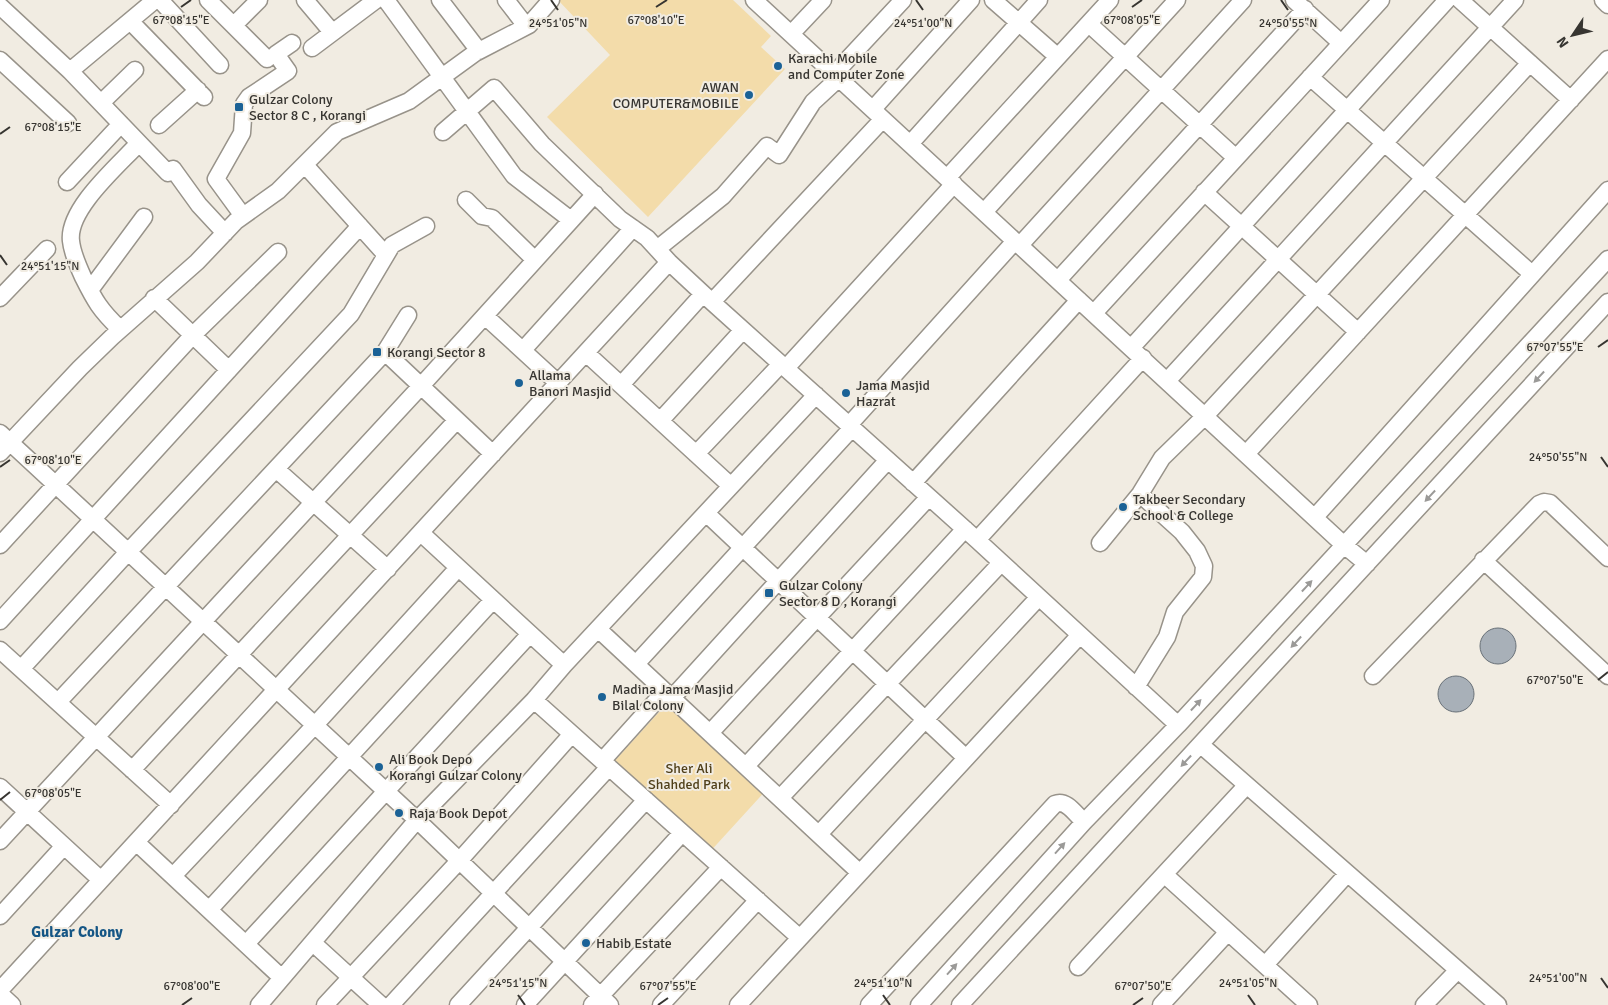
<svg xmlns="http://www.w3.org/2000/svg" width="1608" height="1005" font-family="Signika,sans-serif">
	<rect width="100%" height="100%" fill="#f1ece2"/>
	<!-- green -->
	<path fill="#f3dcaa" d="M558 0H733L771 36 761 47 785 69 648 217 547 117 610 55Z
		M672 698 769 787 707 855 609 767Z"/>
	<!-- building -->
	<path fill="#a8b0b8" stroke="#697178" d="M1480 646a18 18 0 1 1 36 0a18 18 0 1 1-36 0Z
		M1438 694a18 18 0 1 1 36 0a18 18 0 1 1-36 0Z"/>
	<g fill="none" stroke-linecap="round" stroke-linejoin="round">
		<defs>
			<path id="minor" d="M160 0 220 65
				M208 0 267 59
				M305 0 332 32
				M386 0 514 176 571 220
				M440 0 479 51
				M506 0 526 26
				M754 0 1344 545 1367 564
				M993 0 1058 57
				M1294 0 1341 43
				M1460 0 1571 100
				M1603 0 1608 5
				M0 6 70 71 168 173 173 169 199 205 225 233
				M130 21 204 97
				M1089 24 1236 158
				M234 25 259 0
				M791 34 823 0
				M312 48 376 0
				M0 60 68 123
				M70 71 155 0
				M834 74 903 0
				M1310 77 1532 274
				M101 103 135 70
				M873 109 971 0
				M159 125 198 90
				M443 132 494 88 542 144 620 219 647 238 669 262 712 302 977 540 1178 725
				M910 144 1039 0
				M305 165 386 255
				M947 178 1110 0
				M67 182 121 124
				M1204 192 1358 332
				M466 200 482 216 492 218 535 260
				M984 212 1177 0
				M243 216 216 179 242 133 244 104 249 97 288 71 276 54 292 43
				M1020 245 1243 0
				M657 249 723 196 767 146 779 155 813 102 839 78
				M1058 280 1305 9
				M90 290 144 217
				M0 298 47 249
				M154 298 229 370
				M712 302 883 119
				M1094 313 1381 0
				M485 316 558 383
				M120 329C100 310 95 301 83 277 78 266 72 252 71 241 67 209 119 165 139 143
				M1131 348 1447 0
				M523 350 633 228
				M385 352 493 454
				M586 353 731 486
				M786 368 954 184
				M1167 381 1515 0
				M621 385 703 294
				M660 421 743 330
				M849 425 1015 241
				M0 433 417 820 610 1005
				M0 453 80 368 112 337 197 262 236 221 278 191 337 132 409 101 475 53 529 25 551 0
				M696 454 781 364
				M1246 454 1608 59
				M276 469 388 569
				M913 483 1079 300
				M706 513 966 758
				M1315 517 1608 190
				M421 533 564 665
				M977 540 1143 358
				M1100 543 1140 494 1162 458 1205 416 1530 63
				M0 545 193 335 278 252
				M1483 560 1608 676
				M0 621 360 226
				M598 629 860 873
				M0 650 171 805
				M636 664 852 428
				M21 669 128 552 351 314 392 245 426 226
				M1373 676 1539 504 1544 502 1550 503 1608 558
				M1136 687 1167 637 1175 612 1203 577 1204 566 1197 551 1182 532 1140 494
				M672 698 888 460
				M534 700 800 938
				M58 702 385 352 408 315
				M710 733 929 497
				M1201 745 1498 1005
				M602 761 665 691
				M746 766 965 529
				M132 770 457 420
				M0 787 101 880
				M780 798 1001 563
				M819 834 1039 597
				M0 841 421 386 595 194
				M136 842 282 978
				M1165 875 1309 1005
				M173 876 315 725 458 568
				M209 910 493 600
				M0 916 64 846
				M313 943 381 1005
				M246 944 530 634
				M1265 965 1347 874
				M1078 967 1246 786
				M0 990 669 262
				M0 994 12 1005
				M259 1005 417 820 534 700 564 665 816 395
				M325 1005 459 861 572 734
				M391 1005 609 767
				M458 1005 646 800
				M525 1005 682 833
				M592 1005 721 867
				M661 1005 758 900
				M738 1005 1080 635
				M869 1005 1055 804C1067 799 1076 815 1084 822
				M919 1005 1084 822 1178 725 1608 259
				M960 1005 1608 302
				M1161 1005 1228 932
				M1424 1005 1458 970"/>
		</defs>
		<!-- minor casing -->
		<use href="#minor" stroke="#98938a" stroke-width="19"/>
		<!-- minor -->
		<use href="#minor" stroke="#fff" stroke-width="16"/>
	</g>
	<!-- one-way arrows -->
	<defs><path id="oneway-solid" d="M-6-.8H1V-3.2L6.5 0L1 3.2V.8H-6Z" transform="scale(1.25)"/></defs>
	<g fill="#9b9a98">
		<use href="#oneway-solid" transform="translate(1539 377) rotate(133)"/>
		<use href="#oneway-solid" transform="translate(1430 496) rotate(133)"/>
		<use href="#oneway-solid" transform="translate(1307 586) rotate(-47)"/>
		<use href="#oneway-solid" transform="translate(1296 642) rotate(133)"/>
		<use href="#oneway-solid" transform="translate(1196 705) rotate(-47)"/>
		<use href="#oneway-solid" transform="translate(1186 761) rotate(133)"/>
		<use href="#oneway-solid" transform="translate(1060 848) rotate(-48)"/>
		<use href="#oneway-solid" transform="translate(952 969) rotate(-48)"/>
	</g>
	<!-- ticks -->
	<path fill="none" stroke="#373531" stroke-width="2" d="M551 0 558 10M916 0 923 10M1281 0 1288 10M181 7 191 0M656 7 667 0M1132 7 1142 0M0 134 10 127M0 255 7 265M1598 347 1608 340M1601 457 1608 467M0 467 10 460M1598 680 1608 672M0 800 10 792M1601 978 1608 988M518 995 525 1005M883 995 890 1005M1248 995 1255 1005M182 1005 192 998M658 1005 668 998M1133 1005 1143 998"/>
	<!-- markers -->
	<g fill="#1b6296" stroke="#f1ece2" stroke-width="2">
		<circle cx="778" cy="66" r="5"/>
		<circle cx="749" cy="95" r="5"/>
		<rect x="234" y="102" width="10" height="10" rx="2.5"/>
		<rect x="372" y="347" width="10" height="10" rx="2.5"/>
		<circle cx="519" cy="383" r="5"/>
		<circle cx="846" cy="393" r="5"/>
		<circle cx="1123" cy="507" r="5"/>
		<rect x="764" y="588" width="10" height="10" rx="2.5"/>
		<circle cx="602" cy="697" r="5"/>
		<circle cx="379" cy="767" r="5"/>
		<circle cx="399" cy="813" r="5"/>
		<circle cx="586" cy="943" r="5"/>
	</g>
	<g text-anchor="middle" stroke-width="4" stroke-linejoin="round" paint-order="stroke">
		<!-- poi labels -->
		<g font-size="14" fill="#373531" stroke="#f1ece2" text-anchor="start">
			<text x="788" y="63">Karachi Mobile<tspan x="788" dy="16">and Computer Zone</tspan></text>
			<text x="739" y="92" text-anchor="end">AWAN<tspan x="739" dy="16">COMPUTER&amp;MOBILE</tspan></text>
			<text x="249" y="104">Gulzar Colony<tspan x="249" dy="16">Sector 8 C , Korangi</tspan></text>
			<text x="387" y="357">Korangi Sector 8</text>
			<text x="529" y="380">Allama<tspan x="529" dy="16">Banori Masjid</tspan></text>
			<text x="856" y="390">Jama Masjid<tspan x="856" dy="16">Hazrat</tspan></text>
			<text x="1133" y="504">Takbeer Secondary<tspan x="1133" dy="16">School &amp; College</tspan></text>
			<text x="779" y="590">Gulzar Colony<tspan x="779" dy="16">Sector 8 D , Korangi</tspan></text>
			<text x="612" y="694">Madina Jama Masjid<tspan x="612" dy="16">Bilal Colony</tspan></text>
			<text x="389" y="764">Ali Book Depo<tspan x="389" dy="16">Korangi Gulzar Colony</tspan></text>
			<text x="409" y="818">Raja Book Depot</text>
			<text x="596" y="948">Habib Estate</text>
		</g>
		<!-- park labels -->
		<g font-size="14" fill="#50401a" stroke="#f1ece2">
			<text x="689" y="773">Sher Ali<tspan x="689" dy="16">Shahded Park</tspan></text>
		</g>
		<!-- neighbourhood labels -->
		<g font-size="15" font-weight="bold" fill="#155685" stroke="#f1ece2">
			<text x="77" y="937">Gulzar Colony</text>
		</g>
	</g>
	<g font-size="12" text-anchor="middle" fill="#373531" stroke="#f1ece2" stroke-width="4" stroke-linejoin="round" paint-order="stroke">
		<text x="181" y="24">67°08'15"E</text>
		<text x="656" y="24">67°08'10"E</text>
		<text x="1132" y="24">67°08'05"E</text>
		<text x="923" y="27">24°51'00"N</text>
		<text x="558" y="27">24°51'05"N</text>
		<text x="1288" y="27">24°50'55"N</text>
		<text x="53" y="131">67°08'15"E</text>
		<text x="50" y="270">24°51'15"N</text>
		<text x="1555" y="351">67°07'55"E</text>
		<text x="1558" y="461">24°50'55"N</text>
		<text x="53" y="464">67°08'10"E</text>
		<text x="1555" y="684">67°07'50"E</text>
		<text x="53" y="797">67°08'05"E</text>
		<text x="1558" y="982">24°51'00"N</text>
		<text x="518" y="987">24°51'15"N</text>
		<text x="883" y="987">24°51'10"N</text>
		<text x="1248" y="987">24°51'05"N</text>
		<text x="192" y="990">67°08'00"E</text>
		<text x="668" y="990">67°07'55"E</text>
		<text x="1143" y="990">67°07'50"E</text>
	</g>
	<!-- north arrow -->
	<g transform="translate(1573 35) rotate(235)" stroke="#f1ece2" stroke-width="4" paint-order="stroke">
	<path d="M0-4L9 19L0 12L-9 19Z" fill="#373531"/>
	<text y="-8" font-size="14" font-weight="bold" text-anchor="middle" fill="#373531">N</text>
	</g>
</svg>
